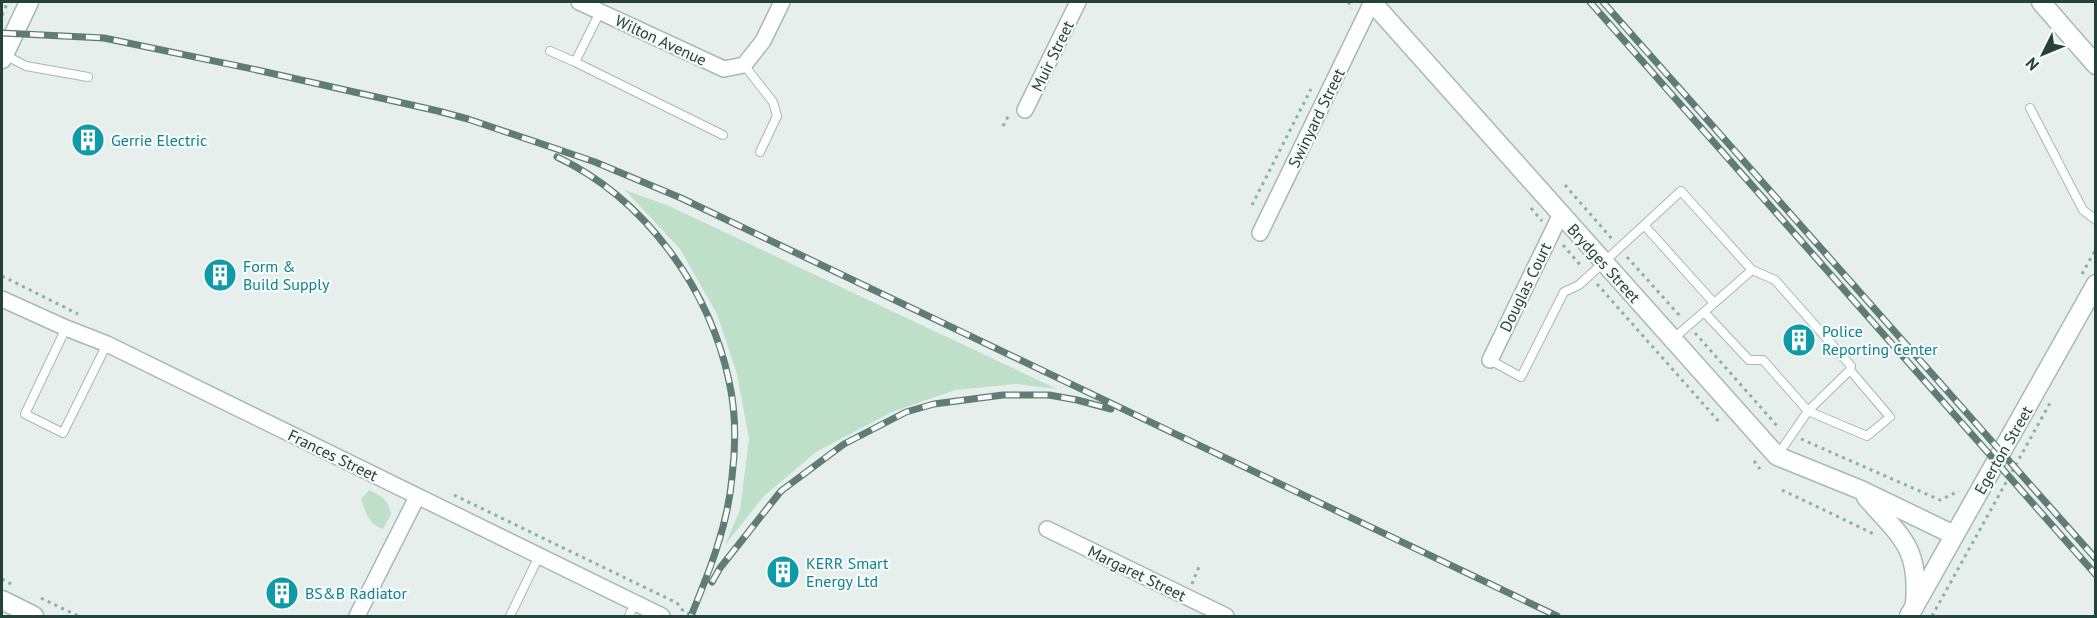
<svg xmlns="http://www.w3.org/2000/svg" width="2097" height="618" font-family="'PT Sans',sans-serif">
	<rect width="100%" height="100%" fill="#e6efeb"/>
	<!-- green -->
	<path fill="#bfe0c8" d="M625 190 669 206 1057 389 1016 384 955 390 892 412 816 452 764 496 725 545 740 510 749 439 737 374 717 314 680 249Z
		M369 490C382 496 388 499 391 514L383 529C368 524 366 513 361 499Z"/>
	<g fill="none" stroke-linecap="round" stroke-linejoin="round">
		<defs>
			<path id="lane" d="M600 12 575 62 723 135
				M550 51 575 62
				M5 55 26 66 88 77
				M744 65 773 102 777 116 760 152
				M2030 108 2083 210 2096 220
				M1644 225 1714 303
				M1752 270 1775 280 1851 366 1850 370
				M66 328 25 414 63 433 107 344
				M1674 338 1704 312
				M1490 360 1521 377 1564 292 1579 285 1681 191 1752 270 1704 312 1749 360H1763L1808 411 1850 370 1890 417 1867 436 1808 411 1777 456
				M510 616 539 556
				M629 616 635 603"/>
			<path id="street" d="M579 2 724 69 744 65 763 41 782 2
				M1025 110 1078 2
				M1260 233 1372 2
				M2 299 66 328 107 344 662 616
				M1490 360 1561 214
				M1047 529 1226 616
				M357 616 417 497"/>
			<path id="secondary" d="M1372 2 1777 456 1861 490 1954 535
				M2041 2 2096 65
				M2 59 29 2
				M1866 497C1900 536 1920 547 1915 603
				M2 600 34 616
				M1909 616 2096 284"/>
		</defs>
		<!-- lane casing -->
		<use href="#lane" stroke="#a8b8b2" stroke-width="10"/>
		<!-- street casing -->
		<use href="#street" stroke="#a8b8b2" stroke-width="18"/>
		<!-- secondary casing -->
		<use href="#secondary" stroke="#a4bbb3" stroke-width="21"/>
		<!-- path -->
		<path stroke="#86b3a5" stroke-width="3" stroke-dasharray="3 4.5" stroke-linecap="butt" d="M1348 2 1352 6 1351 8
			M2 15 8 2
			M1003 126 1010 113
			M1565 185 1612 239
			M1252 205 1311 89
			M1531 208 1542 221
			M1563 245 1581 266
			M1627 257 1680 316
			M2082 274 2096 249
			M2 276 78 314
			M1597 284 1721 424
			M1695 333 1779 428
			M1801 439 1940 500 1959 491
			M1754 461 1760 469
			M1782 490 1876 535
			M454 495 677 603 684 612 695 616
			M2 579 11 584
			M1192 584 1200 564
			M41 598 78 616
			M1932 616 2050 403"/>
		<!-- lane -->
		<use href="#lane" stroke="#fff" stroke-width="8"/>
		<!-- street -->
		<use href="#street" stroke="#fff" stroke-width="15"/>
		<!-- secondary -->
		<use href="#secondary" stroke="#fff" stroke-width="18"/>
		<defs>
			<path id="rail" d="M1590 2 2096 575
				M1603 2 2096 559
				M2 33 104 38 257 70 438 111 468 119 595 162 681 198 1557 616
				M557 157C644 198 709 287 729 381 736 412 736 445 732 477 728 525 709 572 691 616
				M712 582 720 568 781 491 844 444 906 412 934 404 1003 395H1049L1077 400 1111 409"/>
		</defs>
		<!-- rail casing -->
		<use href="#rail" stroke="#5f7d75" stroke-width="7"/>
		<!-- rail -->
		<use href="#rail" stroke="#f7fbf9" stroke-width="4.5" stroke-dasharray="14" stroke-linecap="butt"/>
	</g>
	<!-- icons -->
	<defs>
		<symbol id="building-disc" viewBox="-11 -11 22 22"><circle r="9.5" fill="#0f9aa8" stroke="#f7fbf9"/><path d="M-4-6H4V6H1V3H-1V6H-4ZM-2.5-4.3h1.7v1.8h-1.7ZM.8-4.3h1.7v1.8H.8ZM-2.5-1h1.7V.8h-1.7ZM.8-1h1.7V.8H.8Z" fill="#fff"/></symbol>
	</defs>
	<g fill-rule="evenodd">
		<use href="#building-disc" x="69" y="121" width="38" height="38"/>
		<use href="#building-disc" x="201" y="256" width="38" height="38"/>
		<use href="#building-disc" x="1780" y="321" width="38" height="38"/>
		<use href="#building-disc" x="764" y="553" width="38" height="38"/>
		<use href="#building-disc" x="263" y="574" width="38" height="38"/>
	</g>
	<g text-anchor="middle" stroke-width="4.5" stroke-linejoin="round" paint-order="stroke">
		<!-- street labels -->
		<g font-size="16" fill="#24423a" stroke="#f7fbf9">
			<text transform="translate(661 40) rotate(25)" y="6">Wilton Avenue</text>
			<text transform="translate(1052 56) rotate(-64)" y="6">Muir Street</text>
			<text transform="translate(1316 118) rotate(-64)" y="6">Swinyard Street</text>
			<text transform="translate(1604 263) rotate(48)" y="6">Brydges Street</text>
			<text transform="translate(1525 287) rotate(-64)" y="6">Douglas Court</text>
			<text transform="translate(2003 450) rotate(-60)" y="6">Egerton Street</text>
			<text transform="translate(333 455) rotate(26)" y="6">Frances Street</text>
			<text transform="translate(1137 573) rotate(26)" y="6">Margaret Street</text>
		</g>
		<!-- culture labels -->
		<g font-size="16" fill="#0d838f" stroke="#f7fbf9" text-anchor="start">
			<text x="111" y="146">Gerrie Electric</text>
			<text x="243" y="272">Form &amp;<tspan x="243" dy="18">Build Supply</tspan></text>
			<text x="1822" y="337">Police<tspan x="1822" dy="18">Reporting Center</tspan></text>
			<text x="806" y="569">KERR Smart<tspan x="806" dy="18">Energy Ltd</tspan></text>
			<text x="305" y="599">BS&amp;B Radiator</text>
		</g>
	</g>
	<!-- border -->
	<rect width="2097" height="618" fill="none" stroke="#24423a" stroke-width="6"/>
	<!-- north arrow -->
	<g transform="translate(2043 54) rotate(227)" stroke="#f7fbf9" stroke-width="4.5" paint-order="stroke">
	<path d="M0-4.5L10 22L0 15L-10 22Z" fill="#24423a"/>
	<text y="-9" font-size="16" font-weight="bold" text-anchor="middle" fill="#24423a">N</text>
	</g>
</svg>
